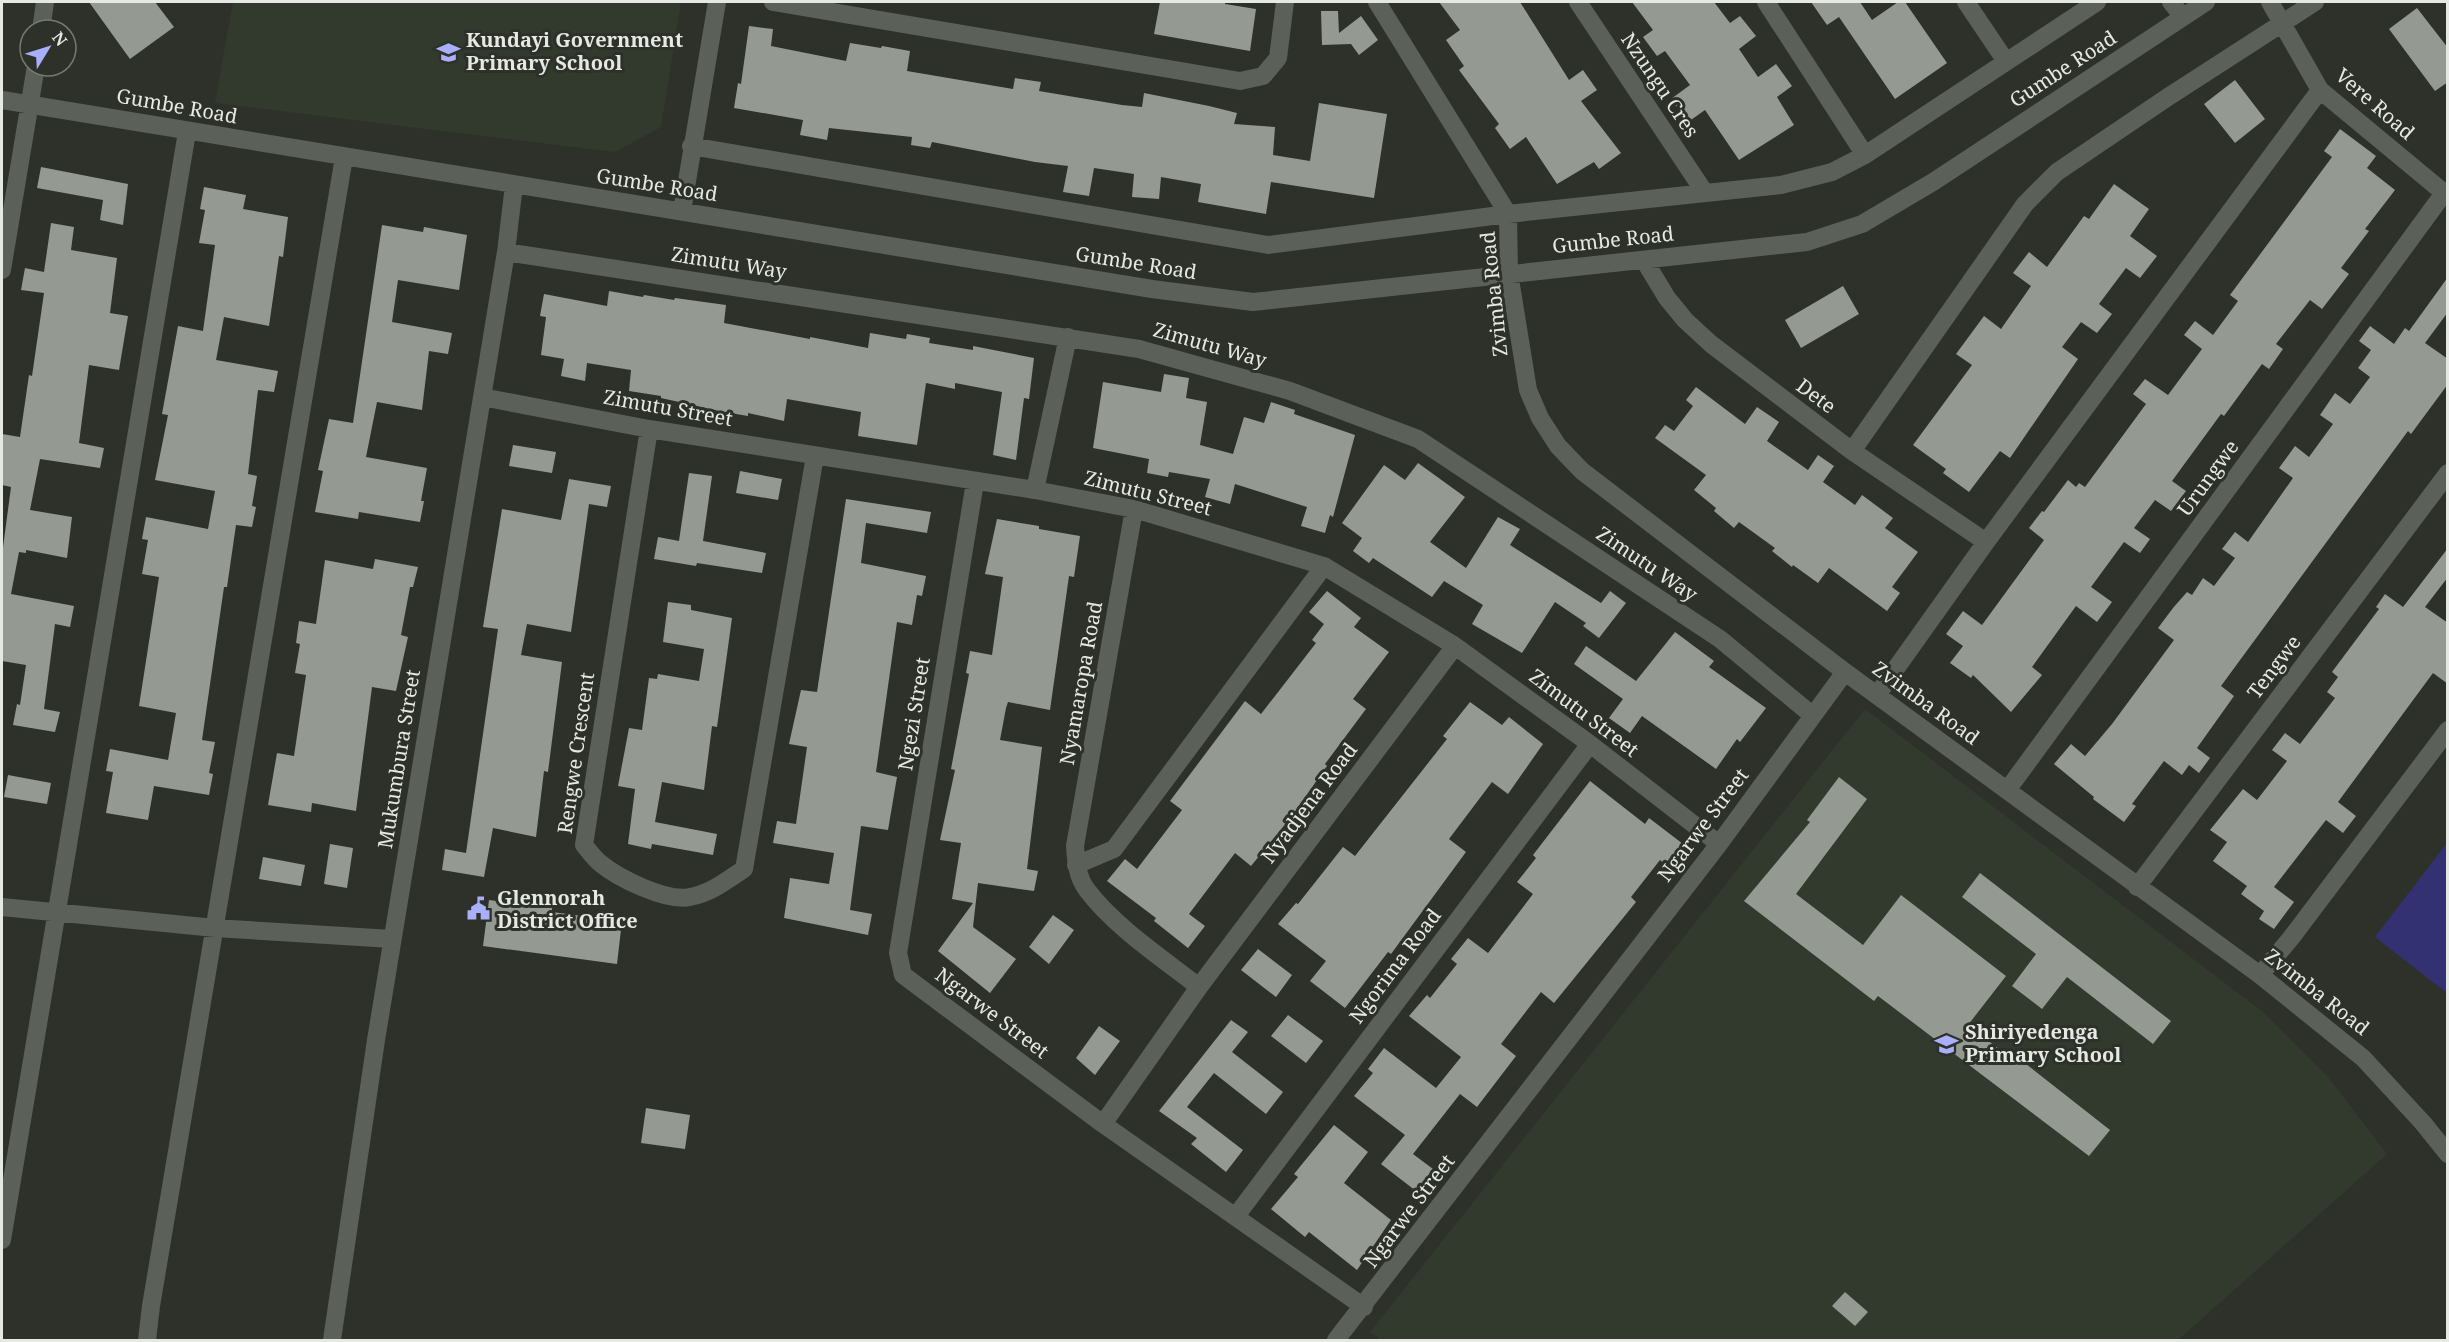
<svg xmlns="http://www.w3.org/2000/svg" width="2449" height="1342" font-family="'Noto Serif',serif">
	<rect width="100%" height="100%" fill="#2d312a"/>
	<!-- built -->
	<path fill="#323a2e" d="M233 2H681L661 127 615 152 215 103Z
		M1865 709 2263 1012 2328 1077 2387 1154 2178 1340H1382L1370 1332Z"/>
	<!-- green -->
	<path fill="#333172" d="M2447 843V993L2375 937Z"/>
	<!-- building -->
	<path fill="#949a91" d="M89 2H155L174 27 130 59Z
		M1160 2H1225V4L1256 9 1250 51 1154 34Z
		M1439 2H1520L1569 80 1583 70 1597 90 1581 101 1621 153 1599 169 1594 162 1557 184 1526 137 1510 149 1495 128 1499 124 1459 70 1464 66 1446 40 1460 30Z
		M1632 2H1714L1730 23 1740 16 1756 36 1739 49 1758 77 1776 64 1792 86 1777 97 1794 125 1739 160 1705 110 1688 122 1671 99 1690 85 1665 51 1657 56 1643 37 1653 30Z
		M1811 2H1862H1860L1872 20 1898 2H1905L1947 63 1895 99 1839 17 1827 25Z
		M2417 8 2448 48V82L2435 91 2389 29Z
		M1321 11H1338L1339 33 1361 16 1378 40 1359 55 1351 44 1322 45Z
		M749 26 773 29 771 46 846 61 850 43 881 48 882 46 910 51 907 71 1013 89 1015 78 1041 82 1039 91 1122 105 1142 107 1144 93 1209 106 1237 113 1234 124 1275 127 1273 155 1310 161 1319 103 1387 114 1374 198 1271 182 1266 214 1198 202 1201 184 1161 177 1159 199 1132 197 1134 174 1094 168 1089 196 1063 192 1068 166 1035 162 932 142 930 148 911 145 912 137 829 128 827 140 800 135 803 120 734 108 738 83 741 84Z
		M2235 80 2265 119 2235 143 2204 104Z
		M2340 129 2376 156 2367 168 2395 190 2365 229 2369 231 2341 268 2349 274 2322 309 2310 300 2276 344 2283 349 2269 369 2262 364 2224 416 2221 414 2172 481 2186 491 2171 511 2155 500 2134 528 2150 539 2140 553 2124 542 2091 587 2112 602 2097 622 2076 606 2032 667 2042 675 2011 712 1973 675 1971 678 1950 663 1963 646 1946 634 1963 611 1982 625 2044 540 2029 528 2042 511 2044 512 2068 480 2076 487 2079 483 2085 487 2146 404 2133 394 2145 379 2168 395 2202 349 2184 335 2195 321 2213 335 2238 301 2230 295 2332 157 2324 151Z
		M41 167 128 184 123 225 100 220 103 200 37 188Z
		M2114 184 2149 209 2130 236 2157 256 2140 278 2126 268 2099 304 2112 314 2097 333 2081 322 2062 347 2078 359 2010 458 2000 451 1969 492 1943 473 1946 469 1913 445 1972 365 1956 354 1984 316 2001 329 2031 286 2013 273 2029 252 2047 267 2084 216 2089 219Z
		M204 187 246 195 243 209 288 217 283 257 279 256 269 326 224 317 216 360 278 371 274 392 258 390 248 474 257 476 252 506 256 507 252 527 236 525 227 587H224L202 740 215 742 209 773 213 774 209 795 154 786 148 820 106 813 113 772 106 771 110 749 168 760 176 713 139 706 159 577 142 574 148 540 142 539 146 517 208 529 215 491 155 480 168 415 162 414 178 326 203 331 215 245 199 243 205 210 200 209Z
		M51 223 74 227 71 250 117 258 110 313 128 316 119 370 89 365 79 443 104 448 100 468 40 459 30 510 72 517 67 558 26 550V553L19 552 11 594 74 606 70 627 55 624 44 709 60 712 55 732 13 725 17 704 20 705 26 665 2 661V555L11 487 2 485V434L20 437 29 375 32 376 44 293 21 290 25 268 44 272Z
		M382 225 423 232 424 227 467 235 459 290 398 280 392 322 452 333 448 354 429 351 422 410 377 402 366 457 427 468 421 501H424L420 522 359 512 358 519 315 512 323 471 318 470 329 419 353 423Z
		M2448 277V312L2425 343 2448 359V384L2411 434 2408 431 2221 686 2234 696 2197 748 2210 758 2199 773 2189 765 2182 775 2164 761 2132 804 2136 806 2124 822 2093 799 2094 797 2054 764 2071 744 2085 756 2112 724 2174 640 2158 628 2173 608 2187 592 2192 595 2203 578 2214 586 2235 558 2222 549 2235 532 2248 542 2293 478 2279 468 2295 446 2309 457 2333 424 2320 415 2335 393 2350 404 2370 377 2358 368 2371 350 2359 341 2370 326 2394 344 2405 328 2409 331Z
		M1843 286 1859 314 1801 348 1785 320Z
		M609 291 643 297 644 295 674 300 675 298 726 305 724 323 810 339V337L868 348 870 333 906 339 907 334 930 338 929 343 973 350V346L1034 358 1029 399 1024 398 1016 460 993 455 1002 392 955 383V389L926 383 917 445 858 436 861 412 787 399 784 421 748 413V416L724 412 661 398V396L629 391 631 370 587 363 585 381 561 376 564 359 541 355 546 317 540 316 544 294 607 306Z
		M1164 374 1189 378 1186 398 1207 402 1200 445 1233 454 1244 417 1264 423 1271 402 1295 410 1294 414 1355 435 1333 517 1330 515 1325 533 1301 526 1307 507 1235 484 1230 504 1205 497 1210 479 1169 472 1168 477 1147 473 1149 459 1093 448 1103 382 1161 392Z
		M1696 387 1745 424 1757 407 1779 422 1767 441 1808 470 1818 455 1834 466 1823 482 1855 505 1862 495 1893 518 1885 528 1918 552 1892 587 1900 593 1887 611 1829 568 1818 583 1793 565 1792 567 1772 551 1775 548 1739 522 1734 528 1714 511 1716 508 1694 490 1706 475 1655 438 1665 425 1674 431 1693 406 1686 400Z
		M513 445 556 452 552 473 509 466Z
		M1418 463 1465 497 1430 542 1466 568 1498 517 1520 529 1510 545 1601 603 1610 591 1626 603 1599 638 1583 626 1586 623 1555 602 1522 653 1472 624 1483 605 1444 581 1432 597 1373 558 1369 563 1353 551 1362 538 1342 523 1384 465 1405 480Z
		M740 471 782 479 778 500 736 493Z
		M689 473 712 476 703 541 766 553 762 573 697 563 696 566 654 559 658 537 679 541Z
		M569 479 611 486 607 507 589 504 571 632 527 624 521 655 562 662 548 772 544 771 536 837 493 828 484 877 442 870 445 849 466 853 498 629 483 627 502 509 561 520Z
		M846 499 931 512 927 533 866 523 861 563 926 576 922 596 917 595 912 625 897 622 876 772 897 777 888 830 861 826 850 910 872 914 868 935 784 918 790 878 829 884 834 853 773 843 777 821 796 824 807 747 789 744 801 690 817 692Z
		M997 519 1039 526V529L1080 536 1074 577 1069 576 1050 710 1008 702 1006 708 1000 740 1042 747 1027 869 1038 871 1034 891 978 883 973 927 1016 959 990 993 938 951 973 903 952 899 961 843 940 840 955 770 951 769 969 674 966 673 970 651 992 655 1003 577 985 574Z
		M2448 548V577L2425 607 2448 623V684L2433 673 2338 802 2356 816 2343 833 2326 820 2274 887 2294 902 2274 929 2259 919 2264 911 2241 894 2247 886 2213 861 2227 842 2210 830 2243 789 2257 800 2287 761 2272 750 2285 733 2300 744 2335 698 2327 692 2338 677 2332 672 2379 609 2376 607 2385 594 2403 607Z
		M375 559 418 567 413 587H410L401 635 408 637 396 691 372 687 356 811 312 803 311 812 268 805 277 753 294 756 306 675 295 673 300 644 296 643 299 621 316 624 325 560 373 569Z
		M1327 591 1361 618 1354 627 1389 652 1353 699 1366 709 1325 764 1327 766 1291 817 1251 866 1235 853 1189 914 1205 926 1188 948 1154 921 1156 918 1107 881 1125 859 1137 869 1182 810 1170 801 1245 701 1261 714 1316 643 1312 640 1324 624 1309 612Z
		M668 602 691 605V610L732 618 717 727 712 726 704 790 662 782 655 822 717 834 713 855 652 844 651 849 628 844 635 789 618 786 629 728 642 730 649 678 657 679 658 674 699 681 704 649 663 642Z
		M1675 632 1714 661 1709 667 1766 708 1740 742 1737 739 1716 769 1642 716 1630 733 1609 718 1623 699 1574 664 1586 646 1636 681Z
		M1470 702 1502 725 1509 717 1543 744 1508 794 1492 782 1449 839 1466 852 1391 954 1388 952 1345 1008 1310 981 1326 961 1278 924 1296 903 1298 904 1343 847 1355 856 1447 739 1443 736Z
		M8 775 51 783 47 804 4 797Z
		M1839 777 1867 799 1796 894 1863 945 1901 895 2006 976 1968 1025 2018 1064 2021 1060 2110 1130 2089 1156 1878 996 1874 1001 1744 901 1810 822 1807 820Z
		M1590 781 1645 824 1649 818 1683 844 1667 866 1660 860 1631 897 1636 902 1554 1003 1541 992 1501 1044 1516 1056 1477 1107 1460 1094 1413 1154 1433 1169 1416 1191 1381 1164 1405 1135 1354 1096 1373 1073 1368 1069 1384 1048 1436 1088 1461 1057 1409 1016 1427 995 1430 998 1457 964 1451 959 1468 938 1488 953 1533 894 1517 882 1536 858 1533 855Z
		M330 844 353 848 347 888 324 884Z
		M263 857 305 865 301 886 259 879Z
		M1980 873 2171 1021 2153 1044 2067 977 2042 1009 2012 986 2036 954 1962 897Z
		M489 900 552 908V912L622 921 617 964 483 946Z
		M1053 915 1074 930 1049 964 1029 947Z
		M1258 949 1292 975 1276 997 1241 970Z
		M1288 1015 1323 1041 1306 1063 1271 1036Z
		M1231 1020 1248 1032 1232 1052 1283 1092 1266 1114 1214 1073 1187 1107 1243 1150 1226 1172 1191 1144 1197 1138 1159 1111Z
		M1099 1026 1120 1041 1095 1075 1076 1058Z
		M646 1108 690 1115 685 1149 641 1143Z
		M1334 1125 1368 1152 1344 1183 1391 1220 1357 1270 1309 1232 1305 1237 1271 1209 1298 1177 1294 1174Z
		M1845 1292 1868 1312 1855 1326 1832 1306Z"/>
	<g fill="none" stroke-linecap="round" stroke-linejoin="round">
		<!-- minor -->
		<path stroke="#5b6059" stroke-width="18" d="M773 2 1240 81 1263 76 1278 58 1285 2
			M1377 2 1508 214 1509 273 1528 390 1540 418 1558 446 1582 471 1845 672 2260 975 2363 1058 2423 1123 2448 1154
			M1578 2 1705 193
			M1766 2 1865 155
			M1966 2 2005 60
			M2171 2 2183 17
			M2270 2 2320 90 2448 196
			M41 30 45 2
			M2 100 1152 289 1253 302 1807 242 1862 224 1933 182 2206 2
			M691 146 1268 245 1508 214 1781 185 1832 172 1865 155 2097 2
			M682 211 717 2
			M506 252 1139 349 1290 391 1418 439 1720 639 1812 715
			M1644 260 1667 298 1685 320 1711 344 1852 451 1986 542
			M2 270 36 66
			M482 397 649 429 1035 490 1134 509 1324 566 1455 646 1590 744 1719 844
			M649 429 584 845C589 851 594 858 600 863 618 878 666 902 690 897 711 893 726 881 744 869L815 456
			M1852 451 2025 204 2057 172 2168 97 2315 2
			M975 482 898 953 903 975 1103 1124 1364 1307
			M1035 490 1068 337
			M1134 509 1075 846C1076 861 1077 877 1087 890 1115 927 1162 958 1199 987
			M1877 695 1986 542 2320 90
			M2008 789 2444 193
			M1076 865 1114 849 1324 566
			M2137 887 2448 473
			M2 907 215 928 392 939
			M2260 975 2291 938 2448 730
			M1103 1124 1199 987 1455 646
			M1236 1216 1590 744
			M2 1240 187 132
			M147 1340 151 1306 344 157
			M332 1340 376 1040 506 252 514 185
			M1336 1340 1719 844 1845 672"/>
	</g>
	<!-- icons -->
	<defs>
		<symbol id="school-bare" viewBox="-9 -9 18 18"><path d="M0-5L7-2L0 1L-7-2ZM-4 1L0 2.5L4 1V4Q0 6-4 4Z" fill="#aaaffb" stroke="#2d312a" stroke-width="2.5" paint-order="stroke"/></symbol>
		<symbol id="civic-bare" viewBox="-9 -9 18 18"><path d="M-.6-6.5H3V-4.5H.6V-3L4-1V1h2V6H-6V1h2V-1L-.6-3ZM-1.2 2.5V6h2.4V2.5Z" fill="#aaaffb" stroke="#2d312a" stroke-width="2.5" paint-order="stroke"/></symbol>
	</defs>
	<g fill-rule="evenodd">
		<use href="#school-bare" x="432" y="36" width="33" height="33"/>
		<use href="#civic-bare" x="462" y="892" width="33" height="33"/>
		<use href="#school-bare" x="1930" y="1028" width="33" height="33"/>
	</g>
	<g text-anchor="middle" stroke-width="6" stroke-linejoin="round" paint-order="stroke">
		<!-- poi labels -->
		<g font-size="20" font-weight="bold" fill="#e5e8e3" stroke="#2d312a" text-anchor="start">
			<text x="466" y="47">Kundayi Government<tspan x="466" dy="23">Primary School</tspan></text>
			<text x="497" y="905">Glennorah<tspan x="497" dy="23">District Office</tspan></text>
			<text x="1965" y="1039">Shiriyedenga<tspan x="1965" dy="23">Primary School</tspan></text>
		</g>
		<!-- street labels -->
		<g font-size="20" fill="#e5e8e3" stroke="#2d312a">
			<text transform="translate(2063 69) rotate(-33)" y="7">Gumbe Road</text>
			<text transform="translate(1660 85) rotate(56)" y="7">Nzungu Cres</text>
			<text transform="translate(2375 104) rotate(41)" y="7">Vere Road</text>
			<text transform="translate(177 106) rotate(10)" y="7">Gumbe Road</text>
			<text transform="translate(657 185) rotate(9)" y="7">Gumbe Road</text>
			<text transform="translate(1613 240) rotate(-6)" y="7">Gumbe Road</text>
			<text transform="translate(729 263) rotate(9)" y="7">Zimutu Way</text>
			<text transform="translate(1136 263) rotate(9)" y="7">Gumbe Road</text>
			<text transform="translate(1494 294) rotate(-96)" y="7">Zvimba Road</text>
			<text transform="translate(1210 345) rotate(16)" y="7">Zimutu Way</text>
			<text transform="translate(1816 396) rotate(37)" y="7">Dete</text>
			<text transform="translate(668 408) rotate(10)" y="7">Zimutu Street</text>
			<text transform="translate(2208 478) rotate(-54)" y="7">Urungwe</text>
			<text transform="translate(1148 493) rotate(14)" y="7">Zimutu Street</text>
			<text transform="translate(1647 564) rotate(34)" y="7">Zimutu Way</text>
			<text transform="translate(2274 667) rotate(-53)" y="7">Tengwe</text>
			<text transform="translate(1081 683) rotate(-80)" y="7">Nyamaropa Road</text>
			<text transform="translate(1926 703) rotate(36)" y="7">Zvimba Road</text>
			<text transform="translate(1584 713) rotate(37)" y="7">Zimutu Street</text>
			<text transform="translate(914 714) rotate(-81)" y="7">Ngezi Street</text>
			<text transform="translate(576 753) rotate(-82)" y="7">Rengwe Crescent</text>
			<text transform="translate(399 759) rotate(-81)" y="7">Mukumbura Street</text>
			<text transform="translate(1309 803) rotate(-53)" y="7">Nyadjena Road</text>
			<text transform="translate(1703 825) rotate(-53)" y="7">Ngarwe Street</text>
			<text transform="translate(1395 966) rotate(-53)" y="7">Ngorima Road</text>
			<text transform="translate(2317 992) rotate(38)" y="7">Zvimba Road</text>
			<text transform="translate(992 1013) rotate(37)" y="7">Ngarwe Street</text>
			<text transform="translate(1409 1211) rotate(-53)" y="7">Ngarwe Street</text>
		</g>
	</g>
	<!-- border -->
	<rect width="2449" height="1342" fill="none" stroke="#e5e8e3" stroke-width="6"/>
	<!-- north arrow -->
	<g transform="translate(48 48) rotate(52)"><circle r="28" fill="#2d312a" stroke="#777a74" stroke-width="1.5"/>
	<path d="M0-4.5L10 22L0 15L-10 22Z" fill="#aaaffb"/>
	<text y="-9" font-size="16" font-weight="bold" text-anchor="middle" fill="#e5e8e3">N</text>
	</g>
</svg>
